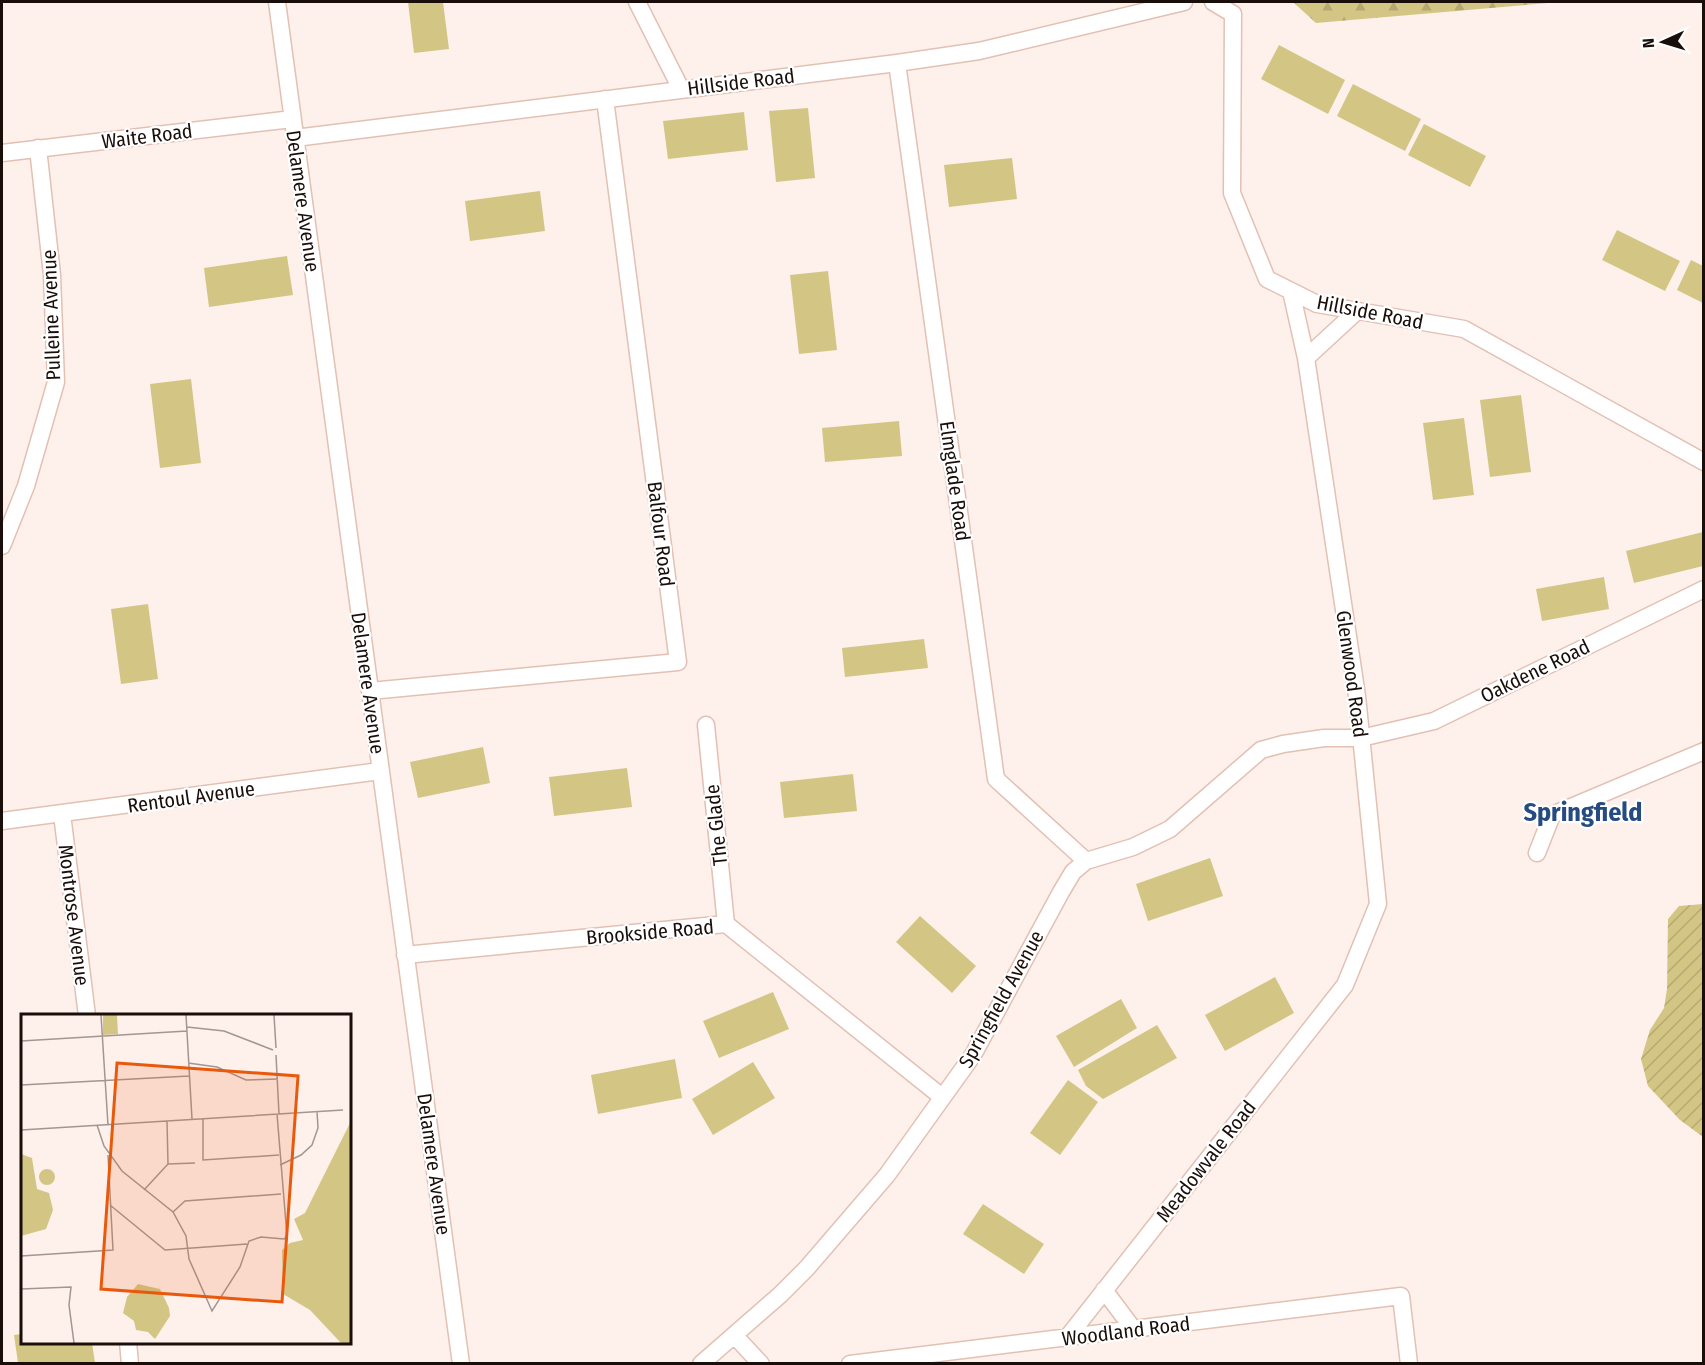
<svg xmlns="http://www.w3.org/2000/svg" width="1705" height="1365" font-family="'Fira Sans Condensed',sans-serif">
	<defs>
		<pattern id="forest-firs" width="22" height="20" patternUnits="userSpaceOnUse" patternTransform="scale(1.5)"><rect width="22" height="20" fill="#d3c685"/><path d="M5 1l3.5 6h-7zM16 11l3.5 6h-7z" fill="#b5a972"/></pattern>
		<pattern id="garden-furrows" width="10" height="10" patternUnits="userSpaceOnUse" patternTransform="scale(1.5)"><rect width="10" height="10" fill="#d3c685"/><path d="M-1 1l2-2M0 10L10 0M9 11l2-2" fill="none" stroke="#b5a972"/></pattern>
	</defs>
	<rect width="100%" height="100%" fill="#fef0eb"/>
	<!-- forest -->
	<path fill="url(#forest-firs)" d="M1293 2H1560L1316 23Z"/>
	<!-- garden -->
	<path fill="url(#garden-furrows)" d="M1703 904H1704L1703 1137 1680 1120 1648 1086 1641 1059 1650 1030 1664 1008 1667 989 1668 919 1679 906Z"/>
	<!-- pitch -->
	<path fill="#d3c685" d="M408 2H443L449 49 414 53Z
		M1279 45 1345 80 1328 114 1261 79Z
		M1353 84 1421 119 1405 151 1337 116Z
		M808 108 815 178 776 182 769 111Z
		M744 112 748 150 668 159 663 121Z
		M1424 124 1486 156 1470 187 1408 155Z
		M1012 158 1017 199 949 207 944 165Z
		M540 191 545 231 470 241 465 201Z
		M1617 230 1680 261 1665 291 1602 260Z
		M287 256 293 295 209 307 204 268Z
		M1691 260 1703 266V303L1677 290Z
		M828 271 837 350 799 354 790 275Z
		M191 379 201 463 160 468 150 384Z
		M1521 395 1531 472 1490 477 1480 400Z
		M1464 418 1474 495 1433 500 1423 423Z
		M899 421 902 456 825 462 822 428Z
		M1703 532V566L1634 583 1626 551Z
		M1604 577 1609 609 1542 621 1536 589Z
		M148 604 158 679 121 684 111 609Z
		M924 639 928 668 845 677 842 648Z
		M483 747 490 783 418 798 410 762Z
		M627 768 632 807 554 816 549 777Z
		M853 774 857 811 784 818 780 782Z
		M1210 858 1223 896 1148 921 1136 884Z
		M920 916 976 966 952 993 896 942Z
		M1275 977 1294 1013 1225 1051 1205 1015Z
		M773 992 789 1029 719 1058 703 1021Z
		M1121 999 1137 1028 1074 1067 1056 1036Z
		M1157 1025 1177 1058 1103 1099 1086 1086 1078 1070Z
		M675 1059 682 1098 598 1114 591 1075Z
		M753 1062 775 1098 713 1135 692 1099Z
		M1068 1080 1098 1102 1060 1155 1030 1133Z
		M983 1204 1044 1244 1024 1274 963 1234Z
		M22 1334V1342L92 1343 95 1363H18L14 1335Z"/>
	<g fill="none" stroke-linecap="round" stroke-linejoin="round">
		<defs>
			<path id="minor" d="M277 2 461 1364
				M637 2 681 89
				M1213 2 1233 14 1232 193 1267 279 1317 304 1464 329 1704 462
				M897 63 996 779 1086 861
				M295 138 897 63 979 51 1184 2
				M2 153 292 119
				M1306 358 1357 311
				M2 546 26 486 56 382 52 275 38 148
				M370 691 678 662 605 99
				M706 725 726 924
				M62 814 87 1016
				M2 821 380 771
				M1537 853 1552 815 1704 751
				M405 955 726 924 942 1097
				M1104 1290 1134 1330
				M734 1335 761 1364
				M1067 1338 1345 985 1378 904 1357 696 1306 358 1291 291
				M128 1342 130 1364
				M701 1364 780 1295 807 1268 887 1175 973 1055 1061 892 1073 872 1086 861 1133 847 1170 829 1261 750 1283 744 1324 738H1361L1434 721 1704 589
				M850 1364 1401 1296 1409 1364"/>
		</defs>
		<!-- minor casing -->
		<use href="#minor" stroke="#e3c0b4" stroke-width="19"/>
		<!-- minor -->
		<use href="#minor" stroke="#fff" stroke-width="16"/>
	</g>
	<g text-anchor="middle" stroke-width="4.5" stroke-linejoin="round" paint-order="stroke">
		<!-- street labels -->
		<g font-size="20" fill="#190e0a" stroke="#fff">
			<text transform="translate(741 82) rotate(-7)" y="7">Hillside Road</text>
			<text transform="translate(147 136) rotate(-7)" y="7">Waite Road</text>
			<text transform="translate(303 201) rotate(82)" y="7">Delamere Avenue</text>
			<text transform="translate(1370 312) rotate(11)" y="7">Hillside Road</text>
			<text transform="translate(51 315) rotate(-92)" y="7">Pulleine Avenue</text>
			<text transform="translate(955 481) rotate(82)" y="7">Elmglade Road</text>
			<text transform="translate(661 534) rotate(83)" y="7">Balfour Road</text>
			<text transform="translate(1535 671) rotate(-26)" y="7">Oakdene Road</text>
			<text transform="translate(1352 674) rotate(82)" y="7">Glenwood Road</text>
			<text transform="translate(368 683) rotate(82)" y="7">Delamere Avenue</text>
			<text transform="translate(191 797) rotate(-8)" y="7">Rentoul Avenue</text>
			<text transform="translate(716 825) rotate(-96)" y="7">The Glade</text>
			<text transform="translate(74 915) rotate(83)" y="7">Montrose Avenue</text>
			<text transform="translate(650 932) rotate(-5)" y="7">Brookside Road</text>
			<text transform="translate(1001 999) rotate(-61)" y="7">Springfield Avenue</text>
			<text transform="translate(1206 1161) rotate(-52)" y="7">Meadowvale Road</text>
			<text transform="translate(434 1164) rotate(82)" y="7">Delamere Avenue</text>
			<text transform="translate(1126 1331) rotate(-7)" y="7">Woodland Road</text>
		</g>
		<!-- district labels -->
		<g font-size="26" font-weight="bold" fill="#264b81" stroke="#fff">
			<text x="1583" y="821">Springfield</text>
		</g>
	</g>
	<!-- overview -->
	<g transform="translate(21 1014)">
		<rect width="330" height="330" fill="#fef0eb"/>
		<path d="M0 140 11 144 16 175 28 179 32 196 25 215 0 222ZM18 163a8 8 0 1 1 16 0a8 8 0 1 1-16 0Z" fill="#d3c685"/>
		<path d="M330 107V329H320L289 296 262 280 261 236 269 229 282 226 273 205 284 199Z" fill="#d3c685"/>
		<path d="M82 1H96L97 20 82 21Z" fill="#d3c685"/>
		<path d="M117 270 139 275 148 294 149 302 134 325 127 318 115 316 113 307 102 299 106 283Z" fill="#d3c685"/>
		<path d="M11 177 25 181 28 204 19 216 5 214 1 219 2 184Z" fill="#d3c685"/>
		<path fill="none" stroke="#a29691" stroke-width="1.5" d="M80 1 87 111M165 1 171 105M253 1 255 34M166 13 203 17 252 36M0 27 166 17M255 41 258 100M167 49 196 53 225 66 257 65M0 71 168 62M182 104V146L258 141M76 111 83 132 101 157 152 198 165 222 168 245 191 297 219 253 228 227 240 223 263 225 266 222 256 100M0 116 322 96M147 150 174 149M259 151 280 141 291 131 297 114 296 97M123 176 147 150 146 107M89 191 144 236 226 230M152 198 164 187 260 180M0 242 92 236 87 141M0 275 50 273 48 291 53 329"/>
		<path fill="#e8590c" fill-opacity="0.15" stroke="#e8590c" stroke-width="3" d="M96 49 277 62 261 288 80 275Z"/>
		<rect width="330" height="330" fill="none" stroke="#190e0a" stroke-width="3"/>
	</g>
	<!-- border -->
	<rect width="1705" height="1365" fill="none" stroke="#190e0a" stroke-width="6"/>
	<!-- north arrow -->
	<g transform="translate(1663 42) rotate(266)" stroke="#ffffff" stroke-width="4.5" paint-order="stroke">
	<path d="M0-4.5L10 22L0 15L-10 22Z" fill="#190e0a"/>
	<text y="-9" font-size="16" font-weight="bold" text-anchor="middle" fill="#190e0a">N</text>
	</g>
</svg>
